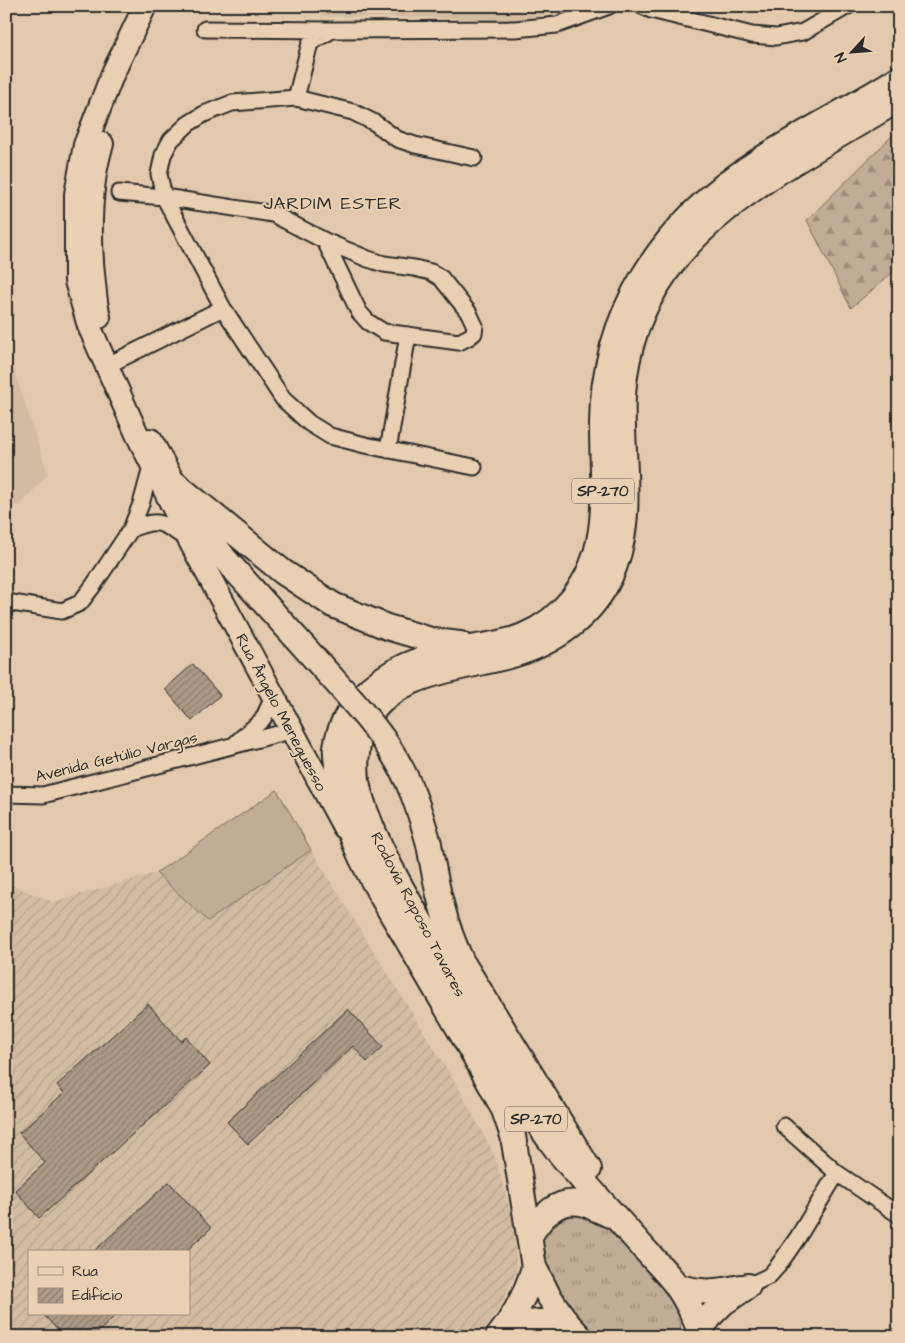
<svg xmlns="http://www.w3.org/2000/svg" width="905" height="1343" font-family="'Architects Daughter',sans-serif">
	<defs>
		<pattern id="industrial-furrows" width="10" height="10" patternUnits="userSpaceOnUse" patternTransform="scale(1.25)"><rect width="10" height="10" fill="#d2bba1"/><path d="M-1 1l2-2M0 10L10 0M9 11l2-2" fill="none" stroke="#b4a18b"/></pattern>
		<pattern id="grass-tufts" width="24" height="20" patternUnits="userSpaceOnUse" patternTransform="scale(1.25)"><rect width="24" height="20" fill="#c1ac95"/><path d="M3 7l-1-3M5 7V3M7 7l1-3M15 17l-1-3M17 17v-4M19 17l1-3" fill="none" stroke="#9d8c7a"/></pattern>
		<pattern id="forest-firs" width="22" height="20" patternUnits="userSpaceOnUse" patternTransform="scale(1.25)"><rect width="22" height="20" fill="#c1ac95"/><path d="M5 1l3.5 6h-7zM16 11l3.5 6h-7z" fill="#9d8c7a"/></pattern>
		<pattern id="building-hatch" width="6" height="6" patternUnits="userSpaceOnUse" patternTransform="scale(1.25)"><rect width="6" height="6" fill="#ad9a86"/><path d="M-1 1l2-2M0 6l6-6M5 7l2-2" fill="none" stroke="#8d7e6e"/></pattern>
	</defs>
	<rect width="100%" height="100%" fill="#e2c9ad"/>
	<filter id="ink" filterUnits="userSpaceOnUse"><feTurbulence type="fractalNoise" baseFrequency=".02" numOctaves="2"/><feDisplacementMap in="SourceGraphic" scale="10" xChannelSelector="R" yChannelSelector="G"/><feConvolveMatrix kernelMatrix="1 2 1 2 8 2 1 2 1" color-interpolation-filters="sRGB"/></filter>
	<g filter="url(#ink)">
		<!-- built -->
		<path fill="#d2bba1" d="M317 6H574L570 9 515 22 459 18 322 16Z
			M10 358 48 474 20 505H6V360Z"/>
		<!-- industrial -->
		<path fill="url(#industrial-furrows)" fill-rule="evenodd" d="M311 850 458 1087 495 1156 513 1221 517 1270 499 1310 478 1337H6V883L53 902 156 873 208 921ZM29 1252H189V1314H29Z"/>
		<!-- grass -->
		<path fill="url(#grass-tufts)" stroke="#766c60" d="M565 1209 615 1226 641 1255 679 1310 681 1332 679 1337H593L568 1314 550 1279 541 1250 542 1231Z"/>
		<!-- forest -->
		<path fill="url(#forest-firs)" stroke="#766c60" d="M899 129V267L851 308 807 220Z"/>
		<!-- garden -->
		<path fill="#c1ac95" stroke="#766c60" d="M277 790 311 850 208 921 156 873Z"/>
		<!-- building -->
		<path fill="url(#building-hatch)" stroke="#2b2b2b" d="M193 664 220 695 192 721 165 689Z
			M148 1004 181 1041 186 1037 210 1065 39 1218 15 1190 45 1163 19 1133 64 1093 57 1085Z
			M348 1009 383 1047 367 1062 353 1046 248 1144 227 1122Z
			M169 1182 211 1228 185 1252H93Z
			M43 1314H117L93 1337H64Z"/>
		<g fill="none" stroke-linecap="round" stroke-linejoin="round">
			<defs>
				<path id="minor" d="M642 6 651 10 752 35 776 37 803 32 848 6
					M205 29 332 30
					M296 98 310 43 332 30 515 29 557 25 609 6
					M119 193 164 197 273 214 325 241 368 259 384 264 414 268 431 272 441 278 469 313 475 326 474 333 469 337 459 342 384 332 368 322 359 312 325 241
					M106 366 223 308
					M388 450 408 335
					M474 467 365 445 330 436 309 423 283 399 223 308 164 197 159 174 163 155 171 140 188 124 204 114 232 103 296 98 353 112 375 123 397 139 415 145 474 158
					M131 529C160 517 163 523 188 540
					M6 602 62 611 80 603 93 586 131 529 141 504 152 464
					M237 742 263 719 274 695
					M6 794 43 795 293 730
					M784 1126 837 1173 899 1215
					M748 1286 769 1276 778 1266 798 1237 837 1173"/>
				<path id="primary" d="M145 6 113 73 85 145 76 194V281L89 326 137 434 191 543 344 827
					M99 317C96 306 95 294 94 283 89 241 89 184 102 144"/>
				<path id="trunk" d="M150 441 184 504 224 558 343 690
					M173 482 283 572 333 605 387 627 434 641 460 644
					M429 844C436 885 444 925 462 962L589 1169
					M529 1237C542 1216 557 1197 585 1204 593 1207 602 1212 610 1215
					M677 1286C701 1294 716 1292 741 1287
					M505 1328C527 1321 545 1321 567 1323
					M498 1337C515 1316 527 1292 534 1267
					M580 1337 567 1323 548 1295 534 1267 513 1136 504 1110C477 1057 445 1006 416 955 383 897 339 836 337 767 337 761 335 753 336 747 339 729 348 711 360 698 387 669 424 656 463 649 483 646 504 644 523 636 542 628 559 615 572 599 613 550 602 487 602 428 601 314 664 222 757 162 803 132 852 108 899 78
					M695 1337 712 1314 723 1303 748 1286
					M702 1337C696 1320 687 1301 677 1286 666 1271 651 1257 639 1243 612 1212 583 1183 558 1151 515 1095 483 1031 448 970 418 916 378 854 360 795 354 774 355 743 365 723 394 669 465 670 516 654 561 640 599 610 615 565 635 510 620 452 623 395 634 232 780 174 899 99"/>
			</defs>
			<!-- minor casing -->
			<use href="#minor" stroke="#2b2b2b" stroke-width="19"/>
			<!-- primary casing -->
			<use href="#primary" stroke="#2b2b2b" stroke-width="26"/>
			<!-- trunk casing -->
			<use href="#trunk" stroke="#2b2b2b" stroke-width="28"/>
			<!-- minor -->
			<use href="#minor" stroke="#ead0b2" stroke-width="15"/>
			<!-- primary -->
			<use href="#primary" stroke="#ead0b2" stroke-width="22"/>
			<!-- trunk -->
			<use href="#trunk" stroke="#ead0b2" stroke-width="24"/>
			<defs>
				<path id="trunk-bridge" d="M343 690C359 709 376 727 389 748 409 777 420 811 429 844"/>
			</defs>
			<!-- trunk-bridge casing -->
			<use href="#trunk-bridge" stroke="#2b2b2b" stroke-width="28" stroke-linecap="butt"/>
			<!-- trunk-bridge -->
			<use href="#trunk-bridge" stroke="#ead0b2" stroke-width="24"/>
		</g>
	</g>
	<g text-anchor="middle" stroke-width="4" stroke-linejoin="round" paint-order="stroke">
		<!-- shield labels -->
		<g fill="#ead0b2" stroke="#645c54" stroke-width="1">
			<rect x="572" y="478.5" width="62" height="25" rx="4"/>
			<rect x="505" y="1106.5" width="62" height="25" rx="4"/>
		</g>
		<g font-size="15" font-weight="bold" fill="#2b2b2b">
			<text x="603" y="496">SP-270</text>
			<text x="536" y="1124">SP-270</text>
		</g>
		<!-- street labels -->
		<g font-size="16" fill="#2b2b2b" stroke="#ead0b2">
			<text transform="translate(282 712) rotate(62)" y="6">Rua Ângelo Meneguesso</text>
			<text transform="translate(116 756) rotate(-14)" y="6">Avenida Getúlio Vargas</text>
			<text transform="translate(419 914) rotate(62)" y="6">Rodovia Raposo Tavares</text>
		</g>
		<!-- neighbourhood labels -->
		<g font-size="18" letter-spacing="1" fill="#2b2b2b" stroke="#ead0b2">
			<text x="333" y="209">JARDIM ESTER</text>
		</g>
	</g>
	<!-- margin -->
	<rect width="905" height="1343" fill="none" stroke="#ead0b2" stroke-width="25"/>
	<rect x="12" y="12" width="880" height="1318" fill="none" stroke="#2b2b2b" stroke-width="2" filter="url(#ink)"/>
	<!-- legend -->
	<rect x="28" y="1250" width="162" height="65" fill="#ead0b2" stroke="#9e8e7c"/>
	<rect x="38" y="1267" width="25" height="8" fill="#ead0b2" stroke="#9e8e7c"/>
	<text x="72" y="1276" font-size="15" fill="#2b2b2b">Rua</text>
	<rect x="38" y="1288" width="25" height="15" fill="url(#building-hatch)" stroke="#9e8e7c"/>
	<text x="72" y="1300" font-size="15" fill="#2b2b2b">Edifício</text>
	<!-- north arrow -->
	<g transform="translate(852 52) rotate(244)" stroke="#ead0b2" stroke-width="4" paint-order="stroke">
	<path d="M0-4L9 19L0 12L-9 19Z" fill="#2b2b2b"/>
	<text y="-8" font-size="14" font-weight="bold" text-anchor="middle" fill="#2b2b2b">N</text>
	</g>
</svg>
